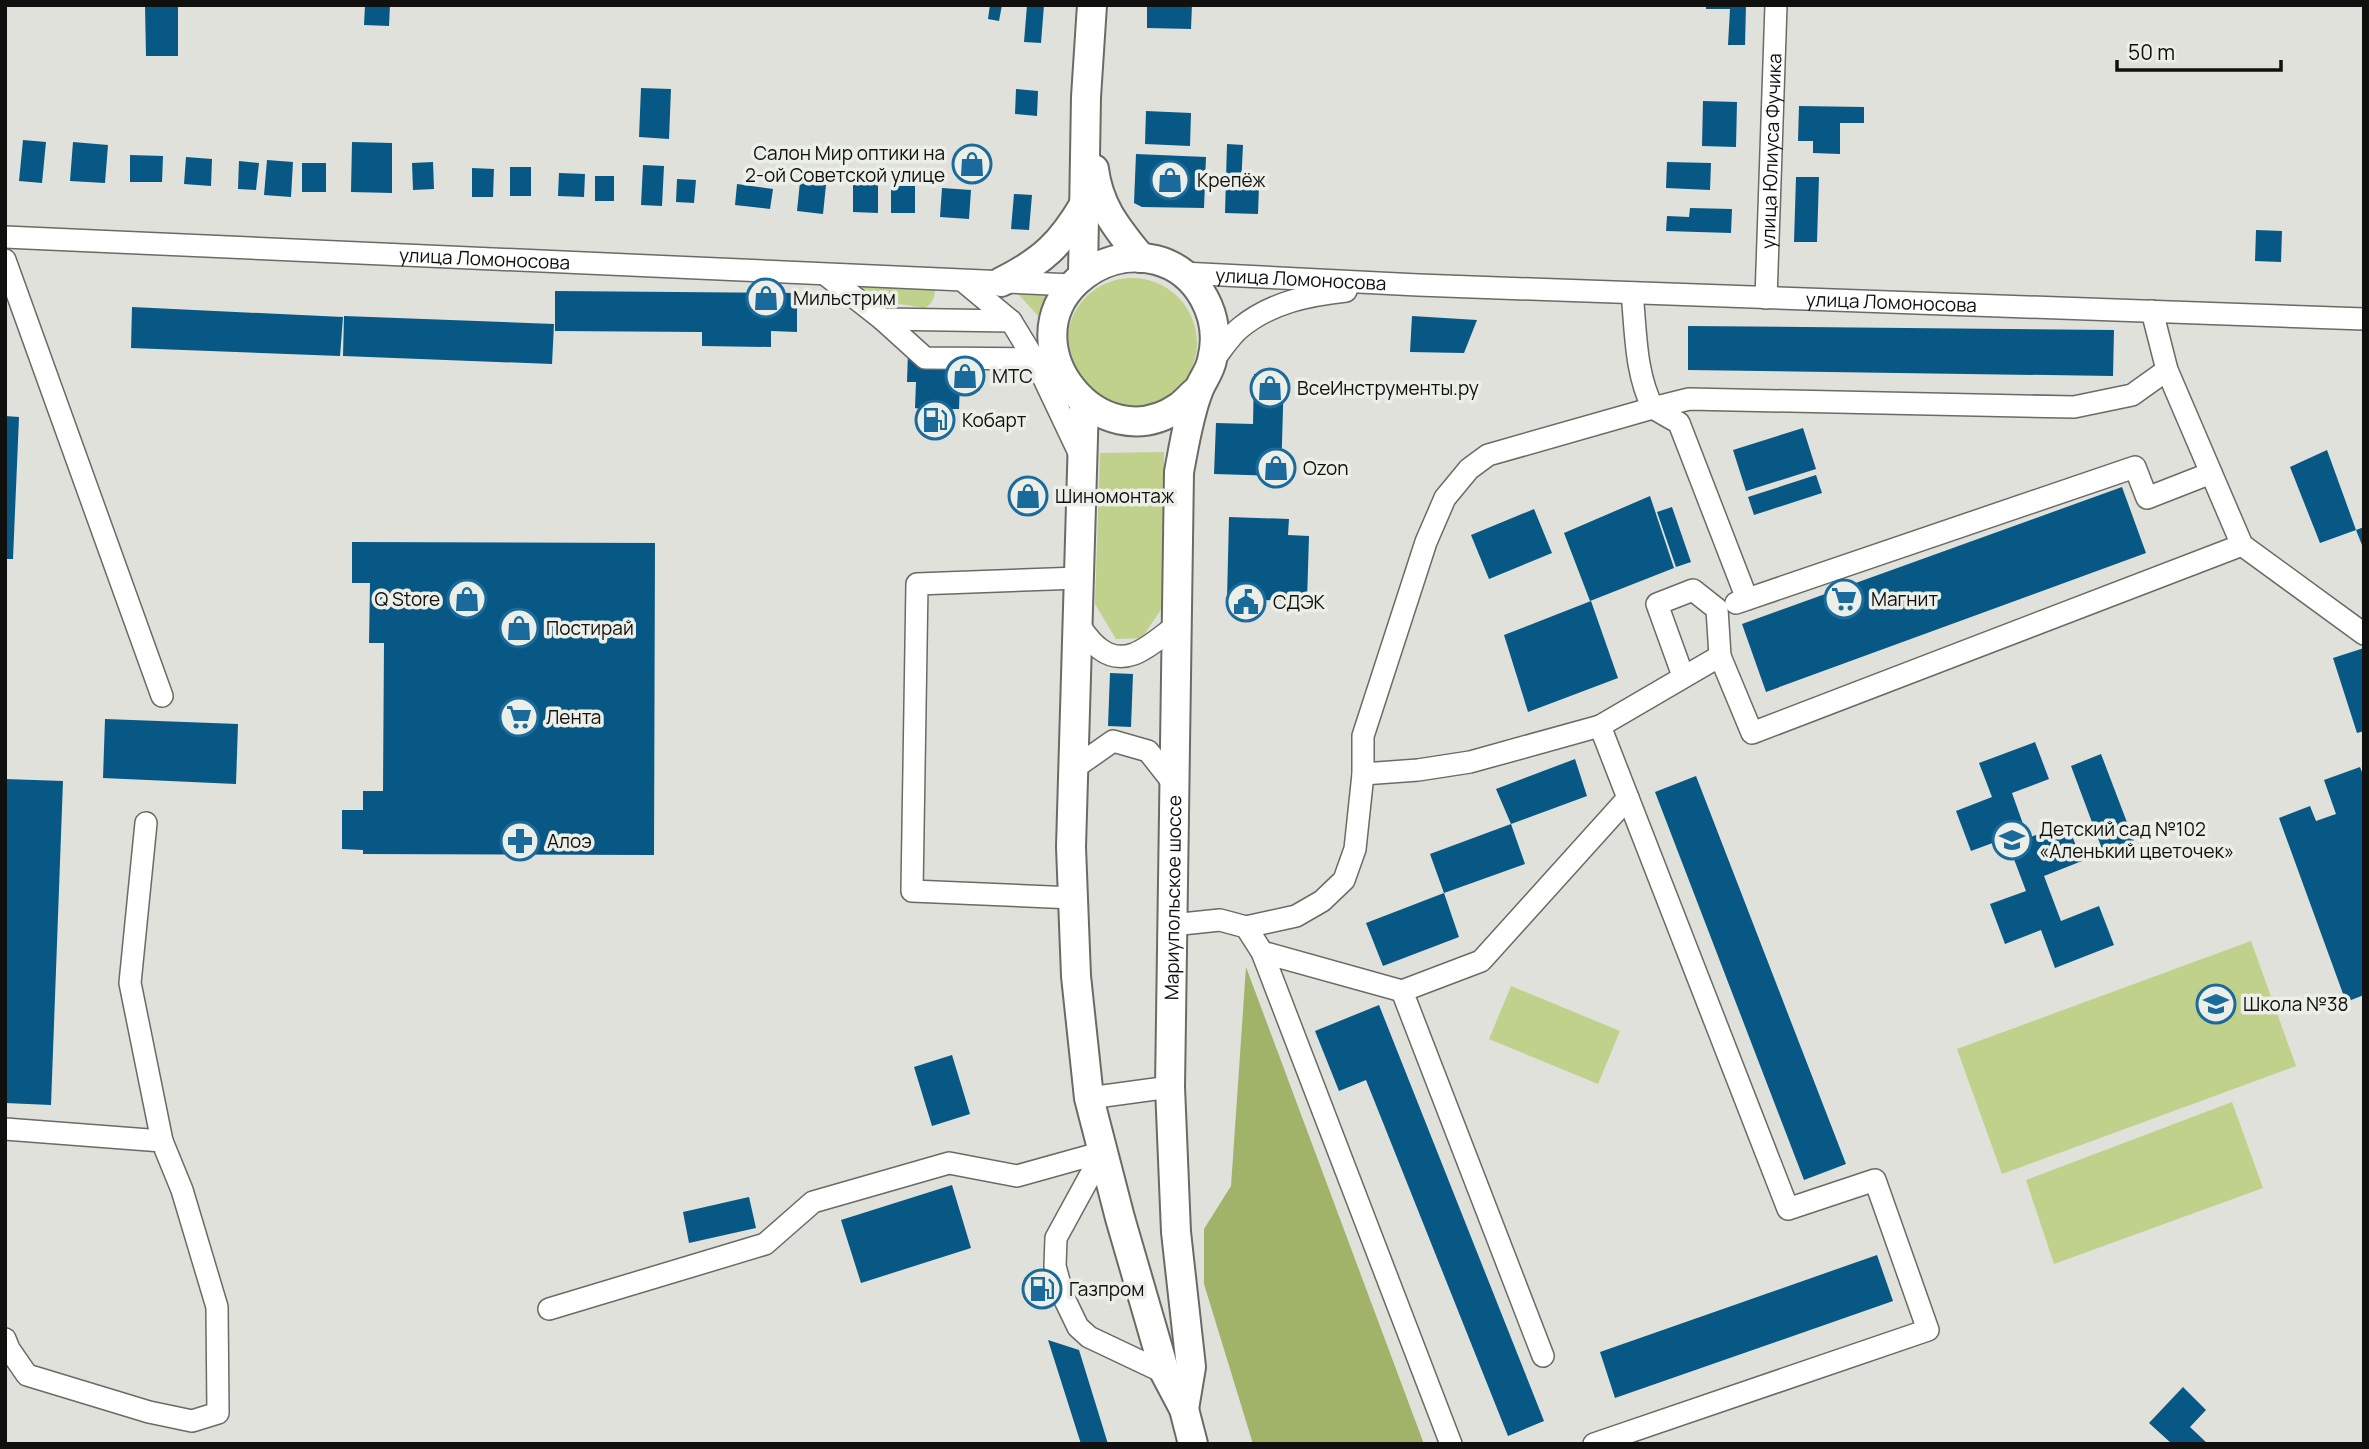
<svg xmlns="http://www.w3.org/2000/svg" width="2369" height="1449" font-family="Manrope,sans-serif">
	<rect width="100%" height="100%" fill="#dfe1da"/>
	<!-- green -->
	<path fill="#c0d18c" d="M1067 343a65 65 0 1 1 130 0a65 65 0 1 1-130 0Z
		M859 283 935 288C935 297 933 303 925 308L868 299 856 288Z
		M1011 286 1050 287 1039 317Z
		M1164 452V605L1142 638 1116 639 1095 604 1100 453Z
		M2251 941 2296 1066 2002 1174 1957 1049Z
		M1511 986 1620 1031 1598 1084 1489 1039Z
		M2232 1102 2263 1188 2054 1264 2026 1180Z"/>
	<!-- forest -->
	<path fill="#a1b368" d="M1246 967 1424 1444H1253L1204 1284V1229L1231 1186Z"/>
	<!-- building -->
	<path fill="#075885" d="M145 5H178V56H146Z
		M365 5H390L389 26 364 25Z
		M990 5H1002L999 21 988 19Z
		M1027 5H1044L1041 43 1024 42Z
		M1147 5H1192L1191 29 1147 28Z
		M1706 5H1746L1745 45H1728L1730 9H1706Z
		M641 88 671 89 669 139 639 137Z
		M1016 89 1038 91 1037 116 1015 114Z
		M1703 101 1737 102 1736 147 1702 146Z
		M1799 106 1864 107V123H1840V154L1813 153V141H1798Z
		M1146 111 1191 113 1190 146 1145 144Z
		M23 140 46 142 42 183 19 181Z
		M73 142 108 145 105 183 70 181Z
		M352 142 392 143V193L351 192Z
		M1227 144 1243 145 1241 186H1259L1258 214 1225 213Z
		M1136 154 1206 157 1204 208 1142 207 1134 203Z
		M130 155 163 156 162 182H130Z
		M186 157 212 159 211 186 184 184Z
		M267 160 293 162 291 197 264 195Z
		M239 161 259 163 256 190 238 189Z
		M433 162 434 189 413 190 412 163Z
		M1667 162 1711 163 1710 190 1666 188Z
		M302 163H326V192H302Z
		M643 165 664 166 662 206 641 205Z
		M510 167H531V196H510Z
		M472 168 494 169 493 197H472Z
		M559 173 585 174 584 197 558 196Z
		M595 176H614V201H595Z
		M1796 177H1819L1817 242H1794Z
		M677 179 696 180 694 203 676 202Z
		M800 182 826 185 823 214 797 211Z
		M853 183H878V213L853 212Z
		M737 184 773 189 770 209 735 205Z
		M891 186H915V213H891Z
		M942 188 971 190 969 219 940 217Z
		M1014 194 1032 195 1029 230 1011 229Z
		M1690 208 1732 209 1731 233 1666 231 1667 216 1689 217Z
		M2256 230 2282 231 2281 262 2255 261Z
		M555 291 797 293V332L771 331V347L702 346V332L555 331Z
		M132 307 343 317 340 356 131 348Z
		M344 316 554 324 552 364 343 356Z
		M1412 316 1477 320 1464 353 1410 352Z
		M1688 326 2114 330 2113 376 1688 370Z
		M908 352 974 354 973 384 960 383 959 409H950V432H921V409L915 408 916 382H907Z
		M1254 374 1284 375 1281 476 1214 474 1216 423 1253 424Z
		M5 416 19 417 13 559H5Z
		M1803 428 1816 469 1746 491 1733 450Z
		M2327 450 2356 530 2364 527V550L2356 530 2320 543 2290 467Z
		M1816 475 1822 493 1754 515 1748 497Z
		M2122 487 2146 553 1766 692 1742 624Z
		M1650 496 1674 568 1590 601 1564 533Z
		M1672 507 1691 562 1676 567 1657 512Z
		M1534 509 1552 553 1489 579 1471 535Z
		M1229 517 1289 519 1288 535 1309 536 1307 601 1227 599Z
		M352 542 655 543 654 855 363 854V850L342 849V810H363V791H383L384 643H369L370 583H352Z
		M1591 601 1618 678 1528 712 1504 635Z
		M2364 648V731L2357 733 2333 658Z
		M1110 673 1133 674 1131 727 1108 726Z
		M105 719 238 724 236 784 103 778Z
		M2035 742 2049 779 2012 793 2028 838 2067 823 2082 861 2044 876 2061 921 2099 906 2114 945 2055 968 2041 930 2005 944 1990 904 2026 891 2006 838 1971 851 1956 811 1992 797 1979 763Z
		M2101 754 2136 846 2105 857 2071 766Z
		M1575 759 1587 796 1511 824 1525 864 1444 893 1459 937 1383 966 1366 923 1444 893 1430 854 1511 824 1496 789Z
		M2360 767 2364 777V995L2346 1002 2279 818 2310 806 2316 821 2336 814 2324 780Z
		M1696 776 1846 1164 1804 1180 1655 792Z
		M5 779 63 781 51 1105 5 1103Z
		M1379 1005 1544 1421 1508 1436 1366 1080 1339 1091 1315 1031Z
		M952 1055 970 1114 932 1126 914 1067Z
		M952 1185 971 1248 861 1283 841 1220Z
		M749 1197 756 1228 689 1243 683 1212Z
		M1877 1255 1893 1301 1615 1398 1600 1352Z
		M1048 1340 1079 1350 1108 1444H1081Z
		M2183 1387 2206 1410 2190 1427 2208 1444H2172L2149 1423Z"/>
	<g fill="none" stroke-linecap="round" stroke-linejoin="round">
		<defs>
			<g id="minor">
				<path id="s1" d="M5 237 1073 285"/>
				<path d="M5 260 162 696"/>
				<path id="s2" d="M1182 273 1418 285 2364 319"/>
				<path d="M826 275 882 319 1011 321"/>
				<path d="M963 281 1011 321 1036 362 1082 459"/>
				<path d="M1632 293C1636 332 1635 373 1653 408L1689 399 2074 407 2132 395 2167 370"/>
				<path id="s3" d="M1766 298 1776 5"/>
				<path d="M2152 311 2167 370 2242 545 2364 634"/>
				<path d="M882 319 925 358 1034 359"/>
				<path d="M1212 362C1221 351 1229 337 1240 328 1270 303 1308 295 1346 291"/>
				<path d="M1736 603 2135 467 2147 498 2211 473"/>
				<path d="M1078 624C1084 632 1091 643 1100 649 1128 670 1153 642 1177 625"/>
				<path d="M1720 656 1752 733 2242 545"/>
				<path d="M1073 769 1113 741 1148 751 1174 784"/>
				<path d="M1363 774 1418 770 1470 762 1600 726"/>
				<path d="M146 823 130 983 162 1141"/>
				<path d="M1073 898 912 891 917 584 1079 578"/>
				<path d="M1172 925 1220 920 1246 927 1262 952 1451 1444"/>
				<path d="M1246 927 1296 916 1322 901 1344 880 1355 849 1363 774V736L1426 542 1445 498 1469 469 1488 455 1653 408 1679 423 1747 599"/>
				<path d="M1262 952 1402 991"/>
				<path d="M1089 1098 1170 1087"/>
				<path d="M5 1129 162 1141 182 1190 217 1307 218 1413 192 1421 149 1412 27 1375 9 1349 5 1339"/>
				<path d="M1103 1152 1056 1238 1055 1266 1063 1296 1078 1327 1089 1337 1165 1373"/>
				<path d="M549 1309 765 1244 813 1202 949 1163 1017 1176 1103 1152"/>
				<path d="M1543 1356 1402 991 1481 961 1628 798"/>
				<path d="M1594 1444 1928 1330 1875 1180 1788 1209 1600 726 1720 656 1717 609 1693 590 1657 604 1683 676"/>
			</g>
			<g id="major">
				<path d="M1094 169C1099 208 1118 229 1141 258"/>
				<path d="M1083 275 1086 97 1092 5"/>
				<path d="M1001 282C1043 261 1061 244 1085 203"/>
				<path d="M1084 403 1071 847 1076 976 1089 1098 1120 1218 1165 1373 1184 1409 1193 1444"/>
				<path id="s4" d="M1184 1409 1191 1367 1176 1232 1170 1087 1179 472C1184 446 1189 413 1199 389 1203 379 1210 371 1212 360 1223 318 1199 271 1156 260 1127 253 1099 261 1077 281 1007 346 1100 462 1179 407 1186 402 1192 394 1199 389"/>
			</g>
		</defs>
		<!-- minor casing -->
		<use href="#minor" stroke="#696b65" stroke-width="24"/>
		<!-- major casing -->
		<use href="#major" stroke="#696b65" stroke-width="32"/>
		<!-- minor -->
		<use href="#minor" stroke="#fff" stroke-width="21"/>
		<!-- major -->
		<use href="#major" stroke="#fff" stroke-width="28"/>
	</g>
	<!-- icons -->
	<defs>
		<symbol id="shop-ring" viewBox="-11 -11 22 22"><circle r="9.5" fill="#eceee8" stroke="#1b6a9c" stroke-width="1.5"/><path d="M-5-2.5h2.3a2.7 3.5 0 0 1 5.4 0H5L5.5 6h-11ZM-1.5-2.5h3a1.5 2.3 0 0 0-3 0Z" fill="#1b6a9c"/></symbol>
		<symbol id="fuel-ring" viewBox="-11 -11 22 22"><circle r="9.5" fill="#eceee8" stroke="#1b6a9c" stroke-width="1.5"/><path d="M-5.5-6h7V0h2V4h1.3V-2.5L3-4.5l.8-.8L6-3V5H2.5V1h-1V6h-7ZM-4.2-4.7v3.2H.2V-4.7Z" fill="#1b6a9c"/></symbol>
		<symbol id="supermarket-ring" viewBox="-11 -11 22 22"><circle r="9.5" fill="#eceee8" stroke="#1b6a9c" stroke-width="1.5"/><path d="M-6-5.5h2.5l.6 2H6L4.5 2H-2.5L-4.4-4H-6ZM-1.5 3.2a1.3 1.3 0 1 0 .1 0ZM3 3.2a1.3 1.3 0 1 0 .1 0Z" fill="#1b6a9c"/></symbol>
		<symbol id="civic-ring" viewBox="-11 -11 22 22"><circle r="9.5" fill="#eceee8" stroke="#1b6a9c" stroke-width="1.5"/><path d="M-.6-6.5H3V-4.5H.6V-3L4-1V1h2V6H-6V1h2V-1L-.6-3ZM-1.2 2.5V6h2.4V2.5Z" fill="#1b6a9c"/></symbol>
		<symbol id="school-ring" viewBox="-11 -11 22 22"><circle r="9.5" fill="#eceee8" stroke="#1b6a9c" stroke-width="1.5"/><path d="M0-5L7-2L0 1L-7-2ZM-4 1L0 2.5L4 1V4Q0 6-4 4Z" fill="#1b6a9c"/></symbol>
		<symbol id="pharmacy-ring" viewBox="-11 -11 22 22"><circle r="9.5" fill="#eceee8" stroke="#1b6a9c" stroke-width="1.5"/><path d="M-2-6h4v4h4v4h-4v4h-4v-4h-4v-4h4Z" fill="#1b6a9c"/></symbol>
	</defs>
	<g fill-rule="evenodd">
		<use href="#shop-ring" x="950" y="142" width="44" height="44"/>
		<use href="#shop-ring" x="1148" y="158" width="44" height="44"/>
		<use href="#shop-ring" x="744" y="276" width="44" height="44"/>
		<use href="#shop-ring" x="943" y="354" width="44" height="44"/>
		<use href="#shop-ring" x="1248" y="366" width="44" height="44"/>
		<use href="#fuel-ring" x="913" y="398" width="44" height="44"/>
		<use href="#shop-ring" x="1254" y="446" width="44" height="44"/>
		<use href="#shop-ring" x="1006" y="474" width="44" height="44"/>
		<use href="#shop-ring" x="445" y="577" width="44" height="44"/>
		<use href="#supermarket-ring" x="1822" y="577" width="44" height="44"/>
		<use href="#civic-ring" x="1224" y="580" width="44" height="44"/>
		<use href="#shop-ring" x="497" y="606" width="44" height="44"/>
		<use href="#supermarket-ring" x="497" y="695" width="44" height="44"/>
		<use href="#school-ring" x="1990" y="818" width="44" height="44"/>
		<use href="#pharmacy-ring" x="498" y="819" width="44" height="44"/>
		<use href="#school-ring" x="2194" y="982" width="44" height="44"/>
		<use href="#fuel-ring" x="1020" y="1267" width="44" height="44"/>
	</g>
	<g text-anchor="middle" stroke-width="7" stroke-linejoin="round" paint-order="stroke">
		<!-- street labels -->
		<g font-size="19" fill="#10100e" stroke="#eceee8">
			<text dy="7" stroke="none"><textPath href="#s3" startOffset="147">улица Юлиуса Фучика</textPath></text>
			<text dy="7" stroke="none"><textPath href="#s1" startOffset="480">улица Ломоносова</textPath></text>
			<text dy="7" stroke="none"><textPath href="#s2" startOffset="119">улица Ломоносова</textPath></text>
			<text dy="7" stroke="none"><textPath href="#s2" startOffset="710">улица Ломоносова</textPath></text>
			<text dy="7" stroke="none"><textPath href="#s4" startOffset="513">Мариупольское шоссе</textPath></text>
		</g>
		<!-- poi labels -->
		<g font-size="19" fill="#10100e" stroke="#eceee8" text-anchor="start">
			<text x="945" y="160" text-anchor="end">Салон Мир оптики на<tspan x="945" dy="22">2-ой Советской улице</tspan></text>
			<text x="1197" y="187">Крепёж</text>
			<text x="793" y="305">Мильстрим</text>
			<text x="992" y="383">МТС</text>
			<text x="1297" y="395">ВсеИнструменты.ру</text>
			<text x="962" y="427">Кобарт</text>
			<text x="1303" y="475">Ozon</text>
			<text x="1055" y="503">Шиномонтаж</text>
			<text x="440" y="606" text-anchor="end">Q Store</text>
			<text x="1871" y="606">Магнит</text>
			<text x="1273" y="609">СДЭК</text>
			<text x="546" y="635">Постирай</text>
			<text x="546" y="724">Лента</text>
			<text x="2039" y="836">Детский сад №102<tspan x="2039" dy="22">«Аленький цветочек»</tspan></text>
			<text x="547" y="848">Алоэ</text>
			<text x="2243" y="1011">Школа №38</text>
			<text x="1069" y="1296">Газпром</text>
		</g>
	</g>
	<!-- border -->
	<rect width="2369" height="1449" fill="none" stroke="#10100e" stroke-width="14"/>
	<!-- scale -->
	<path d="M2117 60v10h164v-10" fill="none" stroke="#10100e" stroke-width="3.5"/>
	<text x="2128" y="60" font-size="21" fill="#10100e" stroke="#eceee8" stroke-width="5" paint-order="stroke">50 m</text>
</svg>
